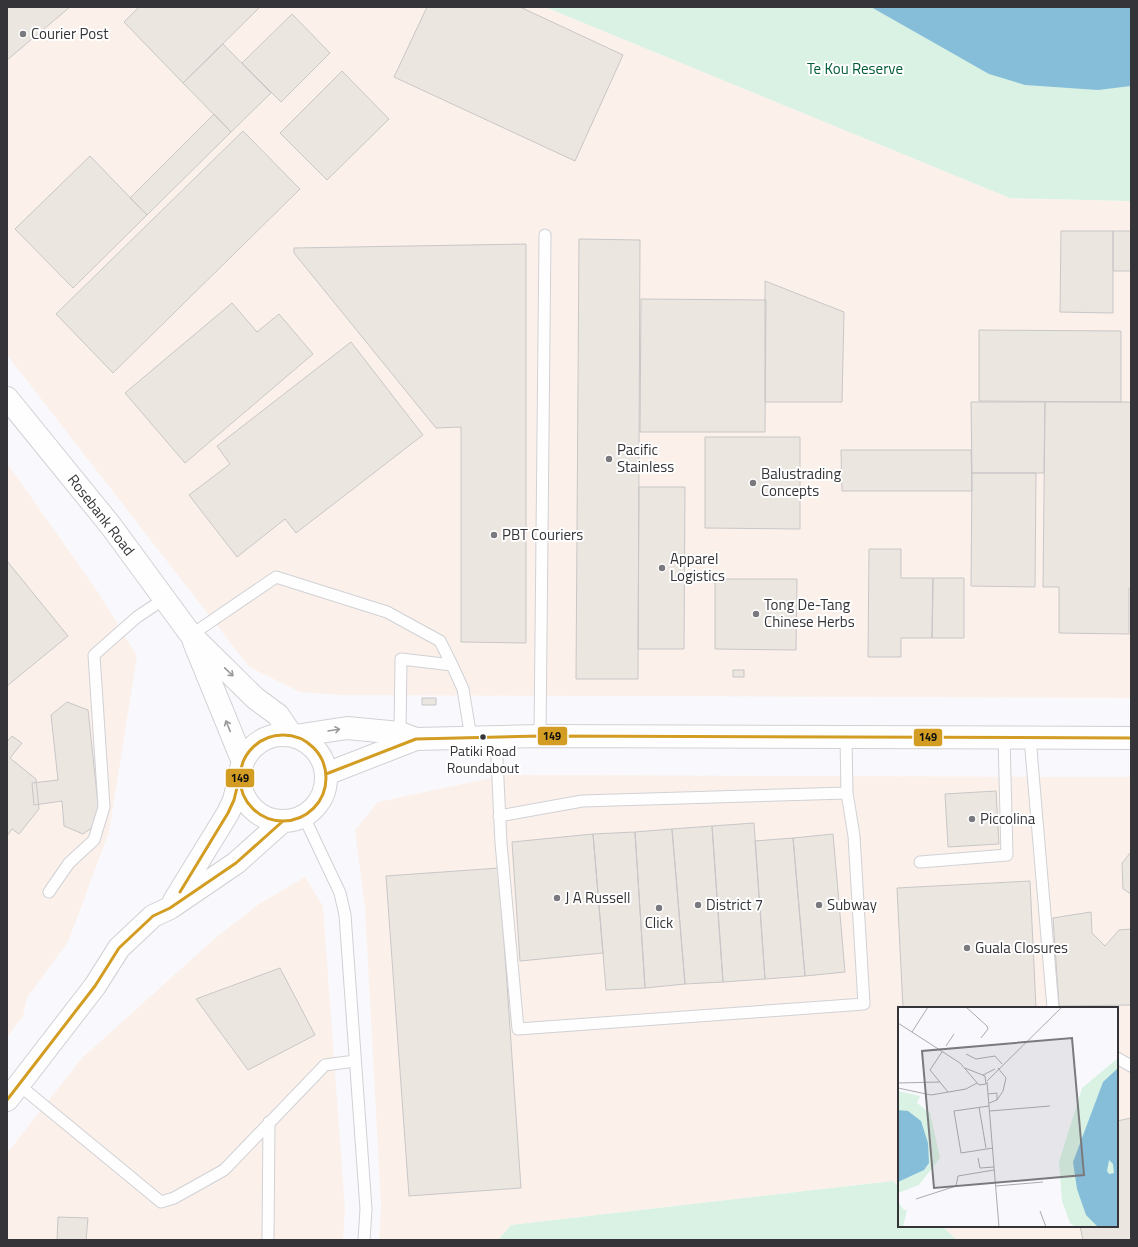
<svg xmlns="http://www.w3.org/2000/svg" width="1138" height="1247" font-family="'Titillium Web',sans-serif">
	<rect width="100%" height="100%" fill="#f9f9fd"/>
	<!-- industrial -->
	<path fill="#fbf1ea" d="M7 7H545L1010 198 1131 201V698L341 695 300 692 249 667 7 355Z
		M7 463 100 595 137 656 109 832 68 942 27 998 23 1016 7 1037Z
		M505 775 1131 777V1240H957L942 1226H1117V1008H899V1187L893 1181 511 1225 498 1240H379L381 1206 365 908 355 830 378 802Z
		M305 877 323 906 345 1210 343 1240H7V1153L82 1058 213 940 259 904Z"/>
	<!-- green -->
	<path fill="#d9f2e4" d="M545 7H1131V201L1010 198Z
		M893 1181 899 1187V1226H942L957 1240H498L511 1225Z"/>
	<!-- water -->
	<path fill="#86beda" d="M871 7H1131V86L1098 90 1025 85 989 74Z"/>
	<!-- building -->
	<path fill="#ece6e1" stroke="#c8c6c7" d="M7 7H70L7 60Z
		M139 7H259V8L183 83 124 22Z
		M427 7H520L623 55 575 161 394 77Z
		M292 14 330 53 281 102 242 63Z
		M223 44 271 93 231 132 183 83Z
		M342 71 389 119 327 180 280 133Z
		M214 114 231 132 147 215 130 198Z
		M243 131 300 189 113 373 56 314Z
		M90 156 147 215 73 288 15 229Z
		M1061 231H1113V313L1060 312Z
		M1113 231H1131V271H1113Z
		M579 239 640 240 638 679H576Z
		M526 244V643L461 642V427L436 428 294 253V248Z
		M765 281 844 312 842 402H765Z
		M641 299 766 300 765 432H640Z
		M232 303 257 332 279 314 313 354 185 463 125 393Z
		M979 330 1121 331V402L979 401Z
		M351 342 423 435 296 533 285 519 237 557 189 495 230 464 217 446Z
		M971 402H1045L1044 473H972Z
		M1045 402H1131V588H1129V634L1059 633V587H1043Z
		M705 437H800V529L705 528Z
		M841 450H971L972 491H842Z
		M972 473H1036L1035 587 971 586Z
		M639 487H685L684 649H638Z
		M869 549H901V578H933L932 638H901V657H868Z
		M7 561 68 636 7 686Z
		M933 578H964V638H932Z
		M715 579H797L796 650 715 649Z
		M733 670H744V677H733Z
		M422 698H436V705H422Z
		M67 702 88 710 100 822 83 834 64 826 62 801 34 805 32 783 58 780 51 715Z
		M12 736 22 743 10 758 36 779 39 809 19 834 12 829 7 836V742Z
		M996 791 999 844 948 847 945 794Z
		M754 823 765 979 723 982 712 826Z
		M712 826 723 982 685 984 672 829Z
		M672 829 685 984 645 988 635 832Z
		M635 832 645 988 606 990 593 834Z
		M593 834 603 953 520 961 512 842Z
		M833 834 845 972 805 976 793 838Z
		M793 838 805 976 765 979 755 841Z
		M1131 852V894L1123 889 1122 863Z
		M499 868 521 1188 409 1196 386 876Z
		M1030 881 1036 1008H903L897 888Z
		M1091 912 1092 933 1105 946 1119 930 1131 929V1005L1059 1006 1053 918Z
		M280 968 315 1035 248 1070 196 999Z
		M1131 1118V1240H1083L1080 1226H1117V1121Z
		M58 1217 88 1218 86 1240H57Z"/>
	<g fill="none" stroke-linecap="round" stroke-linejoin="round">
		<defs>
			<path id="service" d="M191 635 276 577 387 612 440 641 452 665
				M400 733 401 659 452 665 463 689 471 738
				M540 736 545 235
				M496 738 501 843 518 1029 864 1004 854 836 847 793 846 738
				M1030 738 1053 1008
				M499 816 582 801 847 793
				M304 817 340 893 345 915 366 1209 364 1240
				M920 862 1007 855 1004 738
				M49 892 69 863 94 840 104 807 94 655 137 617 164 599
				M1117 1058 1131 1066
				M19 1085 161 1202 174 1198 224 1170 325 1065 355 1061
				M268 1240 269 1122"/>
			<path id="secondary" d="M7 398 111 526 191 635 255 698 278 715 291 734
				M194 642 243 762
				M240 778a43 43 0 1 1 86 0a43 43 0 1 1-86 0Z
				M295 736 347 728 400 733 416 739
				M326 774 416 739 540 736 1131 738
				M174 901 228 813 234 800 240 776
				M7 1100 95 986 119 948 153 916 170 908 236 863 283 821"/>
		</defs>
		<!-- service casing -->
		<use href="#service" stroke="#d1d1d5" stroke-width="13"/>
		<!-- secondary casing -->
		<use href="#secondary" stroke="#d1d1d5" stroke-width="24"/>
		<!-- service -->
		<use href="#service" stroke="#fefeff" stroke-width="11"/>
		<!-- secondary -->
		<use href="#secondary" stroke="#fefeff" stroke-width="22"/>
		<defs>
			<path id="bus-1" d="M240 778a43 43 0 1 1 86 0a43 43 0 1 1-86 0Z
				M326 774 416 739 540 736 1131 738
				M180 892 228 813 234 800 240 775
				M7 1100 95 986 119 948 153 916 170 908 236 863 283 821"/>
		</defs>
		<!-- bus-1 casing -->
		<use href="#bus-1" stroke="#fff" stroke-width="6"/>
		<!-- bus-1 -->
		<use href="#bus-1" stroke="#d29d22" stroke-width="3"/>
	</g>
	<!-- one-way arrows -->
	<defs><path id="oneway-shaft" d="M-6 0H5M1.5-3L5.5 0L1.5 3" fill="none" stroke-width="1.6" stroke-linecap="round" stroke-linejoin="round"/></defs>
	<g stroke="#9a9a9c">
		<use href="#oneway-shaft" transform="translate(229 672) rotate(44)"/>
		<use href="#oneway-shaft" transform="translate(228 726) rotate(-112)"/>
		<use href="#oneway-shaft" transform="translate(334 730) rotate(-9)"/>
	</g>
	<!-- markers -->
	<g fill="#7a7a7e" stroke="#fff" stroke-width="1.5">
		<circle cx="23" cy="34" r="4"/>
		<circle cx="609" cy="459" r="4"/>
		<circle cx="753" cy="483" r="4"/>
		<circle cx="494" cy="535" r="4"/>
		<circle cx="662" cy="568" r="4"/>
		<circle cx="756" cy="614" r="4"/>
		<circle cx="972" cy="819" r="4"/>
		<circle cx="557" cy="898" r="4"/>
		<circle cx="698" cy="905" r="4"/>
		<circle cx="819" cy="905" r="4"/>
		<circle cx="659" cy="908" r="4"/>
		<circle cx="967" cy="948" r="4"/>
	</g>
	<circle fill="#353539" stroke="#fff" stroke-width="1.5" cx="483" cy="737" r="3.5"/>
	<g text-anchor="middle" stroke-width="4" stroke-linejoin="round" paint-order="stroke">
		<!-- bus labels -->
		<g font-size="14" fill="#353539" stroke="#fff">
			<text x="483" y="756">Patiki Road<tspan x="483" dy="17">Roundabout</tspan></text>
		</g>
		<!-- poi labels -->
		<g font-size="15" fill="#353539" stroke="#fff" text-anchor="start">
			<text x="31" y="39">Courier Post</text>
			<text x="617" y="455">Pacific<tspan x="617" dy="17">Stainless</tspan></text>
			<text x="761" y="479">Balustrading<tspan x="761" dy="17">Concepts</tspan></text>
			<text x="502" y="540">PBT Couriers</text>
			<text x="670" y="564">Apparel<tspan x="670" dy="17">Logistics</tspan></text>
			<text x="764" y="610">Tong De-Tang<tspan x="764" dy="17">Chinese Herbs</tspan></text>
			<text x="980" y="824">Piccolina</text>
			<text x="565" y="903">J A Russell</text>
			<text x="706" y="910">District 7</text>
			<text x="827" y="910">Subway</text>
			<text x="659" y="928" text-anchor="middle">Click</text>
			<text x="975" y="953">Guala Closures</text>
		</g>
		<!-- park labels -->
		<g font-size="15" fill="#005d35" stroke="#fff">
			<text x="855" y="74">Te Kou Reserve</text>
		</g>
		<!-- street labels -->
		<g font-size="15" fill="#353539" stroke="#fff">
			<text transform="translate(101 515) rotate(52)" y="5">Rosebank Road</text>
		</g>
	</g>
	<!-- overview -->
	<g transform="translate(898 1007)">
		<rect width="220" height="220" fill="#f9f9fd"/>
		<path d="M220 51V220H178L172 216 164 194 161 155 184 81ZM0 84 22 89 19 96 32 106 42 151 21 178 0 186ZM0 195 6 203H9L5 220H0Z" fill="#d9f2e4"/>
		<path d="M220 61V220H200L188 208 179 182 175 155 205 75ZM211 153 215 157 216 166 211 167 209 164ZM0 103 10 104 23 114 30 136 31 156 26 163 0 175Z" fill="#86beda" fill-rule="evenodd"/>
		<path fill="none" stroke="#ababaf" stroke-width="1" d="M68 0 89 19 90 22 83 31M0 16 62 56 81 78 88 77 87 69 67 61M14 25 30 0M48 39 56 27M44 45 32 63 50 85M68 47 78 52 97 49 104 57M85 68 97 62M89 74 164 0M89 75 101 220M0 76 42 75M0 81 33 88 68 82 79 76M90 87 99 86V93L91 96M99 93 105 84 108 71 100 61M91 99 56 104 63 146 95 141M81 100 88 141M92 104 152 99M80 151 82 161 96 160M98 179 145 175M18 192 58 179 60 169 96 163M142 204 148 220"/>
		<path fill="#7a7a7e" fill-opacity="0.15" stroke="#7a7a7e" stroke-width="2" d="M174 31 186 168 36 181 24 44Z"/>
		<rect width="220" height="220" fill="none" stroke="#353539" stroke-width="2"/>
	</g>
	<g stroke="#fff" stroke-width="1.5">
		<rect x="537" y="726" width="31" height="20" rx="4" fill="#d29d22"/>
		<rect x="913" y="728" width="30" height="19" rx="4" fill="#d29d22"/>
		<rect x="225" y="768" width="30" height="20" rx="4" fill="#d29d22"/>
	</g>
	<g font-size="11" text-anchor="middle" font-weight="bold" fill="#111">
		<text x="552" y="740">149</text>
		<text x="928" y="741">149</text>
		<text x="240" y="782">149</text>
	</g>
	<!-- border -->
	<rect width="1138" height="1247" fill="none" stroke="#353539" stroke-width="16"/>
</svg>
